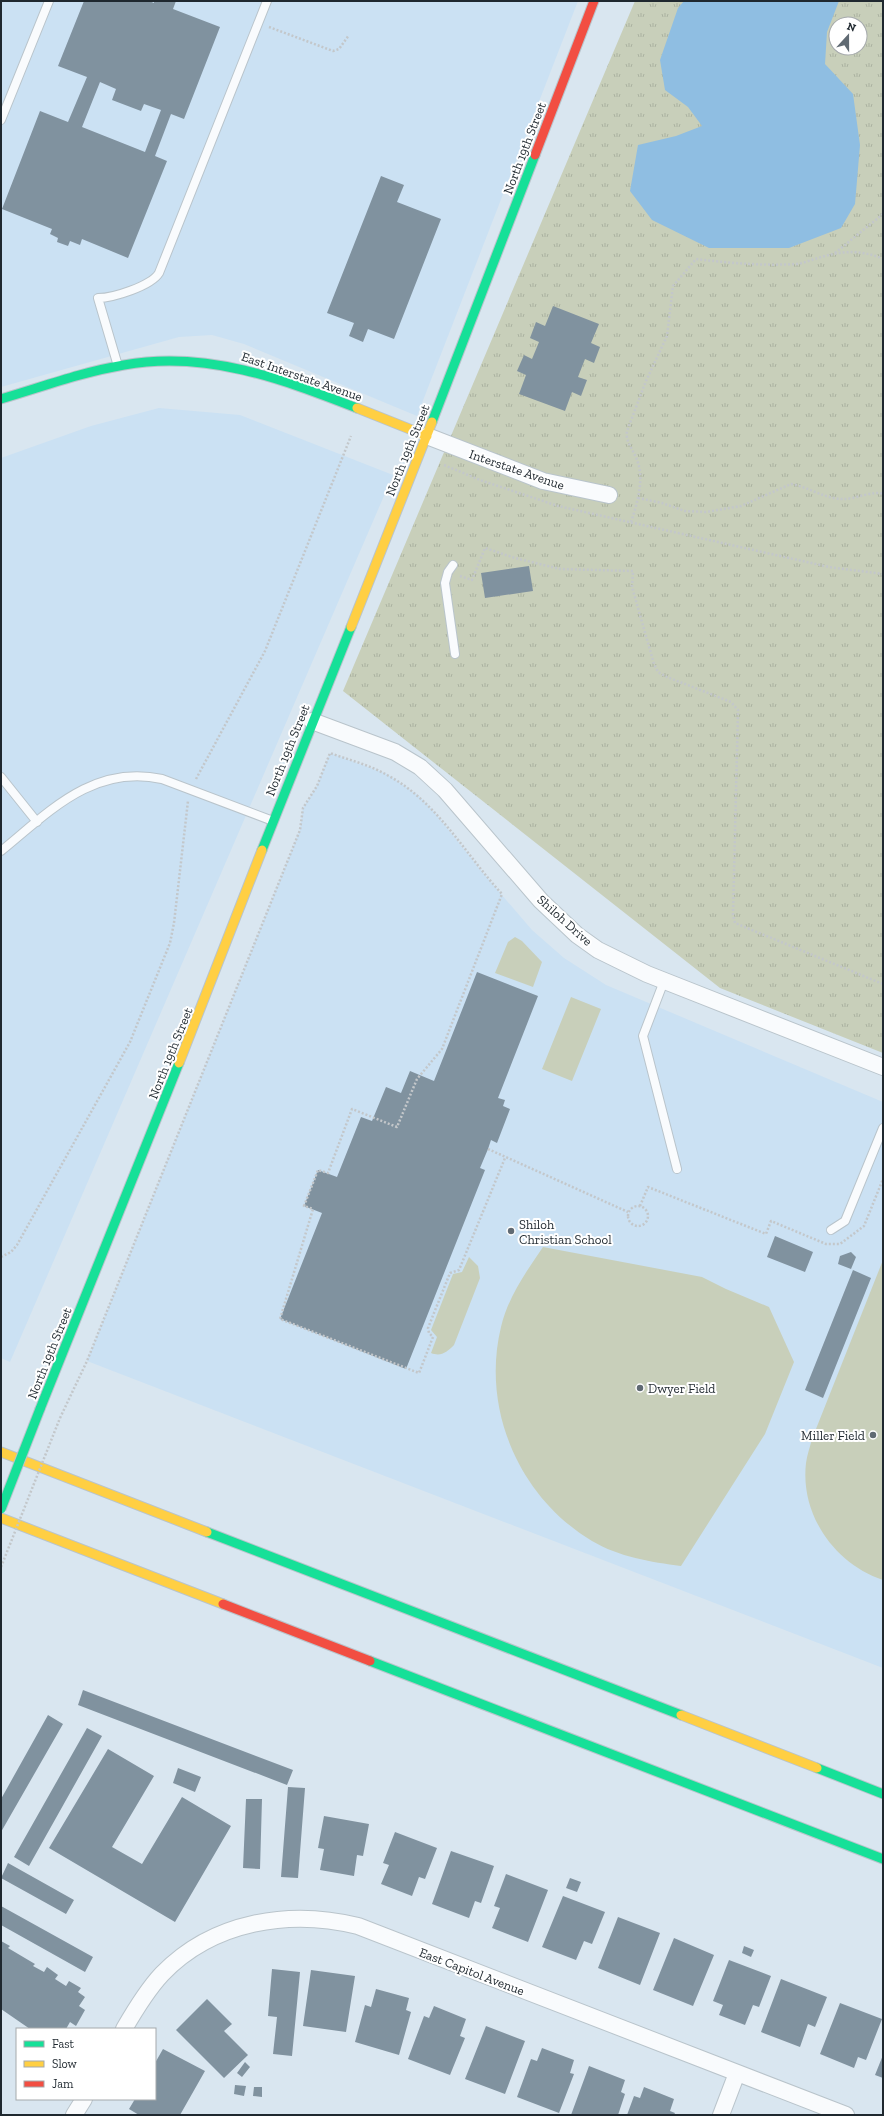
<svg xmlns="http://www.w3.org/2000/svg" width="884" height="2116" font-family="'Zilla Slab',serif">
	<defs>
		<pattern id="grass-tufts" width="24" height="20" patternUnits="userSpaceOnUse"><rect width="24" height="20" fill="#c8cfba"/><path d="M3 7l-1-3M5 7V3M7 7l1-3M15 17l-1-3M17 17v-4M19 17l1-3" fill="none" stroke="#abb2a0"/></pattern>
	</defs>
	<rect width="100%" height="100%" fill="#d9e6f0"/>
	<!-- built -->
	<path fill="#cbe1f3" d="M1 1H578L417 416 244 344 212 335 179 337 1 387Z
		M159 408 240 415 393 475 10 1362 1 1358V458L91 426Z
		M330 753 387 774 419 796 435 813 483 873 532 930 564 958 606 985 883 1102V1668L87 1361 300 830 303 808 317 786Z"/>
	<!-- grass -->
	<path fill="url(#grass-tufts)" fill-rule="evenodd" d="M635 1H883V1053L720 988 343 691ZM836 24H860V48H836Z"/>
	<!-- park -->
	<path fill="#c8cfba" d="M515 937 522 941 542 962 533 987 495 973 508 942Z
		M571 997 601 1009 572 1081 542 1069Z
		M543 1247 702 1277 726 1289 769 1307 794 1362 765 1434 681 1566C651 1562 619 1557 592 1541 519 1497 481 1409 501 1327 508 1297 526 1272 543 1247Z
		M469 1257 478 1266 480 1278 454 1345C447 1352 441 1357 431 1353L437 1337 431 1330 453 1274 462 1272Z
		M883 1260V1580C835 1564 800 1515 806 1463 807 1455 810 1447 812 1439Z"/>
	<!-- water -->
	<path fill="#8fbee2" d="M684 1H839L827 32 825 64 853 94 860 145 855 204 841 228 789 248H709L652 220 630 191 638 145 676 136 702 126 688 107 665 90 660 60 678 8Z"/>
	<!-- building -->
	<path fill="#80929f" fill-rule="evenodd" d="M84 1H149L154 3V1H176L173 9 220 27 184 119 171 114 155 156 167 161 128 258 82 239 80 245 70 241 68 246 57 242 58 238 50 234 52 229 2 209 40 111 68 122 87 77 58 66ZM100 82 116 89 112 100 141 111 144 104 161 110 145 152 82 127Z
		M381 176 404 185 397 202 441 219 394 339 368 329 363 342 349 336 354 323 327 313Z
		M553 306 599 324 591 343 600 347 594 363 585 359 578 377 587 380 581 396 572 392 565 411 519 394 526 375 517 371 524 355 532 359 539 342 530 338 536 322 545 326Z
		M529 566 533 591 485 598 481 573Z
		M477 972 538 996 498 1098 505 1100 503 1106 510 1109 497 1143 491 1140 488 1149 480 1168 485 1170 406 1369 280 1319 322 1213 304 1206 318 1170 337 1177 361 1117 372 1121 386 1087 401 1093 410 1071 434 1081Z
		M775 1236 813 1252 805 1272 767 1257Z
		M851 1252 856 1257 851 1269 838 1264 840 1256Z
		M853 1270 871 1278 823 1398 805 1390Z
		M83 1690 293 1770 287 1785 78 1705Z
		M48 1715 63 1724 1 1832V1799Z
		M87 1728 102 1736 29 1866 14 1857Z
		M108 1749 154 1776 112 1847 142 1864 182 1797 231 1826 175 1922 49 1848Z
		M178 1768 201 1777 195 1792 173 1783Z
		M288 1787 305 1788 298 1878 281 1877Z
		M246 1799H262L260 1869 243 1868Z
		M324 1816 369 1824 363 1856 357 1855 354 1876 320 1870 324 1849 318 1848Z
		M395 1832 437 1848 425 1879 419 1877 412 1896 381 1884 389 1865 383 1863Z
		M451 1851 494 1866 481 1903 475 1901 469 1918 432 1904Z
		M8 1863 74 1900 66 1914 1 1878Z
		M506 1874 548 1890 528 1942 492 1928 500 1908 494 1906Z
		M570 1878 581 1882 577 1892 566 1888Z
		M563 1896 605 1912 592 1944 584 1941 576 1960 542 1947Z
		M1 1906 93 1957 85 1972 1 1925Z
		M618 1917 660 1933 640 1985 598 1968Z
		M674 1938 714 1955 693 2006 653 1990Z
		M1 1941 10 1946 8 1948 35 1964 33 1966 44 1972 47 1967 58 1975 55 1979 66 1986 69 1981 81 1988 78 1992 85 1997 79 2006 85 2010 76 2026 70 2022 66 2029H30L1 2009Z
		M744 1946 754 1950 751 1957 742 1953Z
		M729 1960 771 1976 759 2007 753 2005 745 2025 719 2015 723 2005 713 2001Z
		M272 1969 300 1972 292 2056 273 2054 277 2017 268 2016Z
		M311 1970 355 1976 346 2032 303 2026Z
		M781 1979 827 1997 815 2027 808 2024 800 2047 761 2032Z
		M376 1989 409 1998 406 2010 411 2012 399 2055 355 2042 365 2005 371 2007Z
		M207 1999 232 2024 224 2031 248 2055 224 2078 176 2030Z
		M840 2003 882 2019 866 2060 858 2057 854 2068 820 2054Z
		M434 2006 466 2019 460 2036 465 2038 450 2075 408 2059 424 2016 429 2018Z
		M486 2026 525 2041 505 2094 465 2079Z
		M542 2048 574 2060 570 2073 574 2074 559 2113 517 2097 531 2059 537 2061Z
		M163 2049 205 2071 180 2115H139L129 2109 135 2099H155V2063Z
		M883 2055V2078L875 2075Z
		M245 2062 250 2067 242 2077 237 2073Z
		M589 2066 625 2080 621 2092 625 2094 618 2115H571Z
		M235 2085 246 2086 244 2096 234 2094Z
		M254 2087H262V2097L253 2096Z
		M644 2087 674 2099 670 2111 675 2113 674 2115H627L634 2096 640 2098Z"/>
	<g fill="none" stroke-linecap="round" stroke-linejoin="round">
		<defs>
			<path id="lane" d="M1 120 49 1
				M118 366 98 298C113 298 151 286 159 273L267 1
				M453 565 448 572 445 583 455 654
				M1 777 37 822
				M1 851C49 812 93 764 162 779L273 821
				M664 981 643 1036 677 1169
				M831 1230 845 1221 883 1128"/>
			<path id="street" d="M427 436 543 481 609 495
				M312 721 395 752 420 767 445 790 541 901 577 935 598 950 647 974 883 1067
				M124 2029C135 2010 147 1990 162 1974 213 1921 290 1909 358 1926L846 2115
				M74 2115 84 2099
				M721 2115 737 2073"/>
			<path id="fast" d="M1 399C42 387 82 372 124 365 206 350 282 379 357 408
				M432 422 535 155
				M262 850 351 627
				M40 1409 179 1063
				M207 1532 681 1715
				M370 1661 883 1859
				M817 1768 883 1794"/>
			<path id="slow" d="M357 408 427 436
				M351 627 432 422
				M179 1063 262 850
				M1 1452 207 1532
				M1 1518 223 1604
				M681 1715 817 1768"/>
			<path id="jam" d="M535 155 594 1
				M223 1604 370 1661"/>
		</defs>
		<!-- lane casing -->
		<use href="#lane" stroke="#b9c4cb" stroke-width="10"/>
		<!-- street casing -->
		<use href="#street" stroke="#b9c4cb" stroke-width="18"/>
		<!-- fast casing -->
		<use href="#fast" stroke="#b9c4cb" stroke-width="11"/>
		<!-- slow casing -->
		<use href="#slow" stroke="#b9c4cb" stroke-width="11"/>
		<!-- jam casing -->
		<use href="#jam" stroke="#b9c4cb" stroke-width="11"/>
		<!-- path -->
		<path stroke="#c3c7ca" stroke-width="2.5" stroke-dasharray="2 2" stroke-linecap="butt" d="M269 27 333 51 339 49 349 35
			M835 253 883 214
			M444 465 480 480 558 506 829 567 883 574
			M638 498 662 503 685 511 706 512 741 506 791 484C809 487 824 499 844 499 855 499 875 490 883 494
			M631 522C637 504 644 481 638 463 635 451 625 443 627 431L646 381 667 336 673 286 696 259C729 263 763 266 797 264 804 263 811 260 818 258 840 251 861 249 883 259
			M460 576 472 580 485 548 515 558 560 569 633 571 632 587 654 664 658 672 667 677 731 702 738 710 733 915 735 923 883 984
			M196 779 265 651 351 436
			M488 1149 628 1212
			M628 1216a10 10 0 1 1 20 0a10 10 0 1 1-20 0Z
			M640 1206 648 1187 766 1234 771 1221 826 1244H840L864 1226 883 1179
			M1 1257 11 1252 17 1245 130 1042 170 943 174 923 188 801
			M60 1418 87 1361 300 830 303 808 317 786 330 753C349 760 370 765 387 775 437 801 465 854 502 894L442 1049 417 1079 397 1127 352 1109 328 1173 318 1170 304 1206 313 1209 280 1319 419 1373 433 1337 429 1333 428 1328 450 1273 459 1270 505 1158"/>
		<!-- lane -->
		<use href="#lane" stroke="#f9fbfd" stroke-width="8"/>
		<!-- street -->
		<use href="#street" stroke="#f9fbfd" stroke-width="16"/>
		<!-- fast -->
		<use href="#fast" stroke="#16e098" stroke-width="9"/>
		<!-- slow -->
		<use href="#slow" stroke="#ffcf43" stroke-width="9"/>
		<!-- jam -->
		<use href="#jam" stroke="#f24e42" stroke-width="9"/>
		<defs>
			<path id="fast-bridge" d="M1 1509 40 1409"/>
		</defs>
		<!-- fast-bridge casing -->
		<use href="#fast-bridge" stroke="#b9c4cb" stroke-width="11" stroke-linecap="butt"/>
		<!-- path-bridge -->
		<path stroke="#c3c7ca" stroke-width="2.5" stroke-dasharray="2 2" stroke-linecap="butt" d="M1 1567 60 1418"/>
		<!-- fast-bridge -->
		<use href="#fast-bridge" stroke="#16e098" stroke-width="9"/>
	</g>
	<!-- markers -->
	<g fill="#606a73" stroke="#fff" stroke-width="1.5">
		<circle cx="511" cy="1231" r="4"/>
		<circle cx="640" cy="1388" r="4"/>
		<circle cx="873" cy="1435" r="4"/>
	</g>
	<g text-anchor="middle" stroke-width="4" stroke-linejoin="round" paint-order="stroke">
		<!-- street labels -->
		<g font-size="13" fill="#1f282f" stroke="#fff">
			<text transform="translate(524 148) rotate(-69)" y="5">North 19th Street</text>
			<text transform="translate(302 376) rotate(19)" y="5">East Interstate Avenue</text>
			<text transform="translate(407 450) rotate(-68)" y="5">North 19th Street</text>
			<text transform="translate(517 469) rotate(19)" y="5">Interstate Avenue</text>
			<text transform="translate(287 750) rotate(-68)" y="5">North 19th Street</text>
			<text transform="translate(565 920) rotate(42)" y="5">Shiloh Drive</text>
			<text transform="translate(170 1053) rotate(-68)" y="5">North 19th Street</text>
			<text transform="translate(49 1353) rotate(-68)" y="5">North 19th Street</text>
			<text transform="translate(472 1971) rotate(21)" y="5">East Capitol Avenue</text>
		</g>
		<!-- poi labels -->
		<g font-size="13" fill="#1f282f" stroke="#fff" text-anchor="start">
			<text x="519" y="1229">Shiloh<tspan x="519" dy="15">Christian School</tspan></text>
			<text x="648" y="1393">Dwyer Field</text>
			<text x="865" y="1440" text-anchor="end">Miller Field</text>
		</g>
	</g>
	<!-- border -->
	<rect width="884" height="2116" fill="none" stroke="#1f282f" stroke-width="4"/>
	<!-- legend -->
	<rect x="16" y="2028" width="140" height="72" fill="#ffffff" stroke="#a5a9ac"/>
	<rect x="24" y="2041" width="20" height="6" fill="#16e098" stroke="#a5a9ac"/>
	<text x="52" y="2048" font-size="12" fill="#1f282f">Fast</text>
	<rect x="24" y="2061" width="20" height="6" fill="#ffcf43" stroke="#a5a9ac"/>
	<text x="52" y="2068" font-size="12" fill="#1f282f">Slow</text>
	<rect x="24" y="2081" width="20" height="6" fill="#f24e42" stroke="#a5a9ac"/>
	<text x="52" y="2088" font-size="12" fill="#1f282f">Jam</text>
	<!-- north arrow -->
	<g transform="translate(848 36) rotate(21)"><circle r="19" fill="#ffffff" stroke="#a5a9ac"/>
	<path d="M0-3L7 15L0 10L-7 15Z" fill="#606a73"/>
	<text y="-6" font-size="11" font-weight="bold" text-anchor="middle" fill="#1f282f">N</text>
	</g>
</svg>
